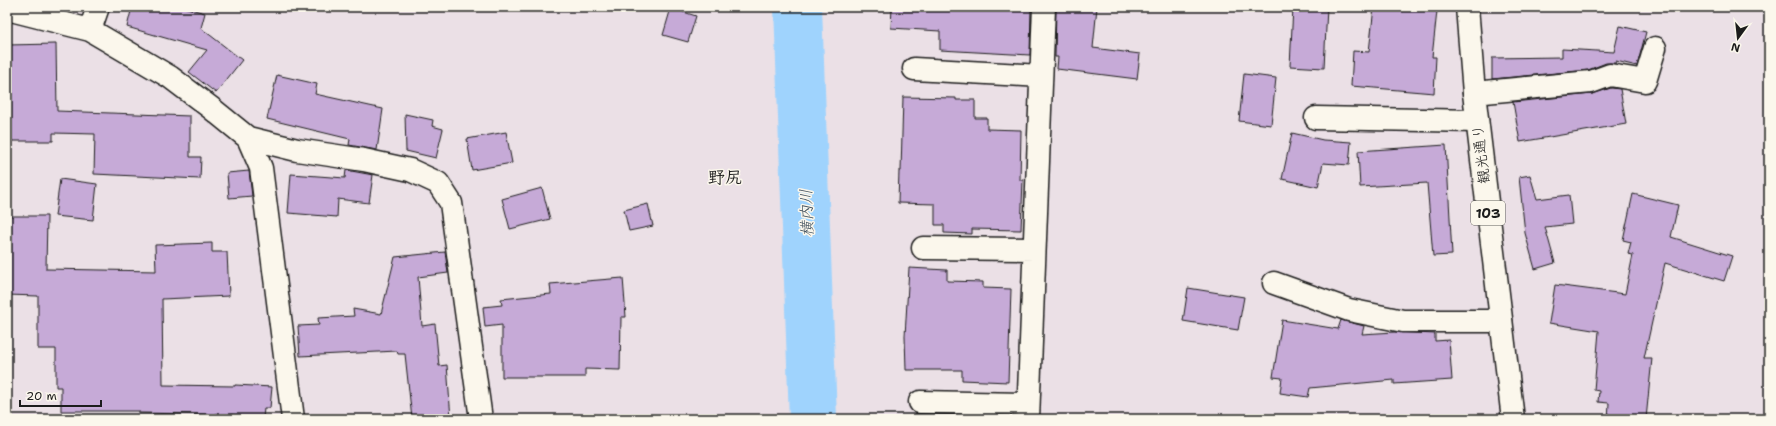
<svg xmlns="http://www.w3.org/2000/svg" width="1776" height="426" font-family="'Shantell Sans','Klee One',sans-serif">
	<rect width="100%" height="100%" fill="#ebe0e6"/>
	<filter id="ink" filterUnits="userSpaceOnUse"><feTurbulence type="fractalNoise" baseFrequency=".025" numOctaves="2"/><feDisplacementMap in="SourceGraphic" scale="8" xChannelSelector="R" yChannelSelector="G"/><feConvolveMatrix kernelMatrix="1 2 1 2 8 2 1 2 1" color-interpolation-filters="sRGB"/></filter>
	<g filter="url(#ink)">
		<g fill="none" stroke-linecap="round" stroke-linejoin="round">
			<!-- river -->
			<path stroke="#9fd3fd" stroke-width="48" d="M798 7 813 419"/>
		</g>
		<!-- building -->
		<path fill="#c6aad7" stroke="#1c1c1c" d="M132 7H183L205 13 201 28 242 60 216 93 189 72 207 50 127 27Z
			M892 7H1031L1030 55 940 50V31L891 28Z
			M1056 7H1097L1093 48 1140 54 1137 79 1057 69 1058 57H1055Z
			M1293 7H1327L1324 68 1290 66Z
			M1374 7H1403L1437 11 1432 57H1436L1434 93 1351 86 1353 51 1369 52Z
			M671 8 696 16 688 42 663 35Z
			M1620 26 1646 32 1637 66 1616 61V63H1606L1588 70 1492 79V58L1562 57V49L1614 52Z
			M56 44 57 111 190 116V157H201L200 179 94 174 95 134 53 133V141H7V45Z
			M1244 74 1276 78 1271 125 1239 121Z
			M277 75 317 84 315 94 383 109 377 150 349 145 350 139 267 119Z
			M1611 88 1620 89 1626 124 1520 142 1513 102 1592 94Z
			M903 97 956 98V100H975V118H987V129L1021 130 1020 180H1023L1021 230 972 229V234L944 233V225H935V204L898 203 899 171H901Z
			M405 114 433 120 432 126 443 129 436 158 406 151Z
			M506 132 512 163 472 170 467 139Z
			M1292 133 1323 140 1351 142 1349 165 1323 163 1318 187 1282 179Z
			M1446 145 1452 255 1433 256 1427 183 1360 187 1358 151Z
			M346 170 373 175 369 203 338 199 337 217 288 213 291 174 345 178Z
			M249 171 252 196 229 198 227 173Z
			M1530 175 1537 199 1569 195 1572 224 1545 227 1555 263 1535 269 1525 233 1519 177Z
			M60 179 97 184 93 220 55 216Z
			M542 188 550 219 510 229 502 199Z
			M1633 194 1678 205 1671 237 1732 256 1724 281 1665 263 1644 358H1652L1646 419H1608L1609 403 1598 402 1599 391 1594 390 1599 331 1549 323 1555 285 1625 294 1633 255 1628 254 1631 242 1623 240Z
			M648 204 653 226 629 231 624 210Z
			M7 216H47L46 269 156 271 155 245 212 243V252H227L229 296 162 299 163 385 235 386V385L272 387 270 408H264L263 419 233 417V415L139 413V411H61V387H56V349H38V296L7 295Z
			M445 252 448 273 418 277 422 326 435 324 439 366 447 365 451 419H412L405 354H398L397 351 300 356 298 326 319 325 318 318 354 316 353 309 381 314 395 257Z
			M909 268 947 270V281L983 282V288L1011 289 1008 382 962 380V370H906L905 336Z
			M623 278 626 317H621L620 370 585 369V377H502V325L485 327 483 307 502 305 501 299 551 294 550 284Z
			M1188 288 1244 297 1238 330 1183 321Z
			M1282 320 1338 329 1341 320 1364 326 1362 334 1395 332 1435 334V341L1449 340 1452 380 1394 384V380L1310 388 1308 397 1280 393 1282 378 1273 377Z"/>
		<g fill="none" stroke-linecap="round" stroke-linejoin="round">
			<defs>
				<path id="minor" d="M7 9 90 30 170 77 211 108 248 138 261 168 293 419
					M90 30 98 7
					M914 69 1041 76
					M1474 93 1591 82 1610 75 1645 81 1655 48
					M1316 118 1477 121
					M248 138 297 150 364 160 410 170 438 183 451 203 481 419
					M923 248 1034 249
					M1274 283 1349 310 1403 321H1501
					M920 402 1028 404
					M1028 419 1044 7"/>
				<path id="highway" d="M1467 7 1474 93 1513 419"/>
			</defs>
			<!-- minor casing -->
			<use href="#minor" stroke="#1c1c1c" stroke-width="25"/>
			<!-- highway casing -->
			<use href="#highway" stroke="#1c1c1c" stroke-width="25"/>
			<!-- minor -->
			<use href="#minor" stroke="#fbf7ec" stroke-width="22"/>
			<!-- highway -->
			<use href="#highway" stroke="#fbf7ec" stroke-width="22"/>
		</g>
	</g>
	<g text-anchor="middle" stroke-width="3" stroke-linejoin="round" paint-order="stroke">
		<!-- shield labels -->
		<rect fill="#fbf7ec" stroke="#5f5e5a" stroke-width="1" x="1471" y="201" width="34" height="24" rx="3"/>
		<g font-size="14" font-weight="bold" fill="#1c1c1c">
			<text x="1488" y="218">103</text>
		</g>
		<!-- street labels -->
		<g font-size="15" fill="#1c1c1c" stroke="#fbf7ec">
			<text transform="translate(1481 154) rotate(-97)" y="5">観光通り</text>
		</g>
		<!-- water labels -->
		<g font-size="16" font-style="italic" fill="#435360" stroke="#fbf7ec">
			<text transform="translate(806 213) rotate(-92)" y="6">横内川</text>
		</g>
		<!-- quarter labels -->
		<g font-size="17" font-weight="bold" fill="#1c1c1c" stroke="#fbf7ec">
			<text x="725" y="183">野尻</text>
		</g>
	</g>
	<!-- margin -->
	<rect width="1776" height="426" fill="none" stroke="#fbf7ec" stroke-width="24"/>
	<rect x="12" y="12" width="1752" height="402" fill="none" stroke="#1c1c1c" stroke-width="1.5" filter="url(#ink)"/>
	<!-- north arrow -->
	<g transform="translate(1738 38) rotate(195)" stroke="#fbf7ec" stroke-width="3" paint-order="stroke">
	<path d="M0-3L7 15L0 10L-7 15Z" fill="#1c1c1c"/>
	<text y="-6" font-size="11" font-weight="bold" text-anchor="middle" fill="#1c1c1c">N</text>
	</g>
	<!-- scale -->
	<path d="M20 400v6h81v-6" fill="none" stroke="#1c1c1c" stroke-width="2"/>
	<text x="26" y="400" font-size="12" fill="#1c1c1c" stroke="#fbf7ec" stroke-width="3" paint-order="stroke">20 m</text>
</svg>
